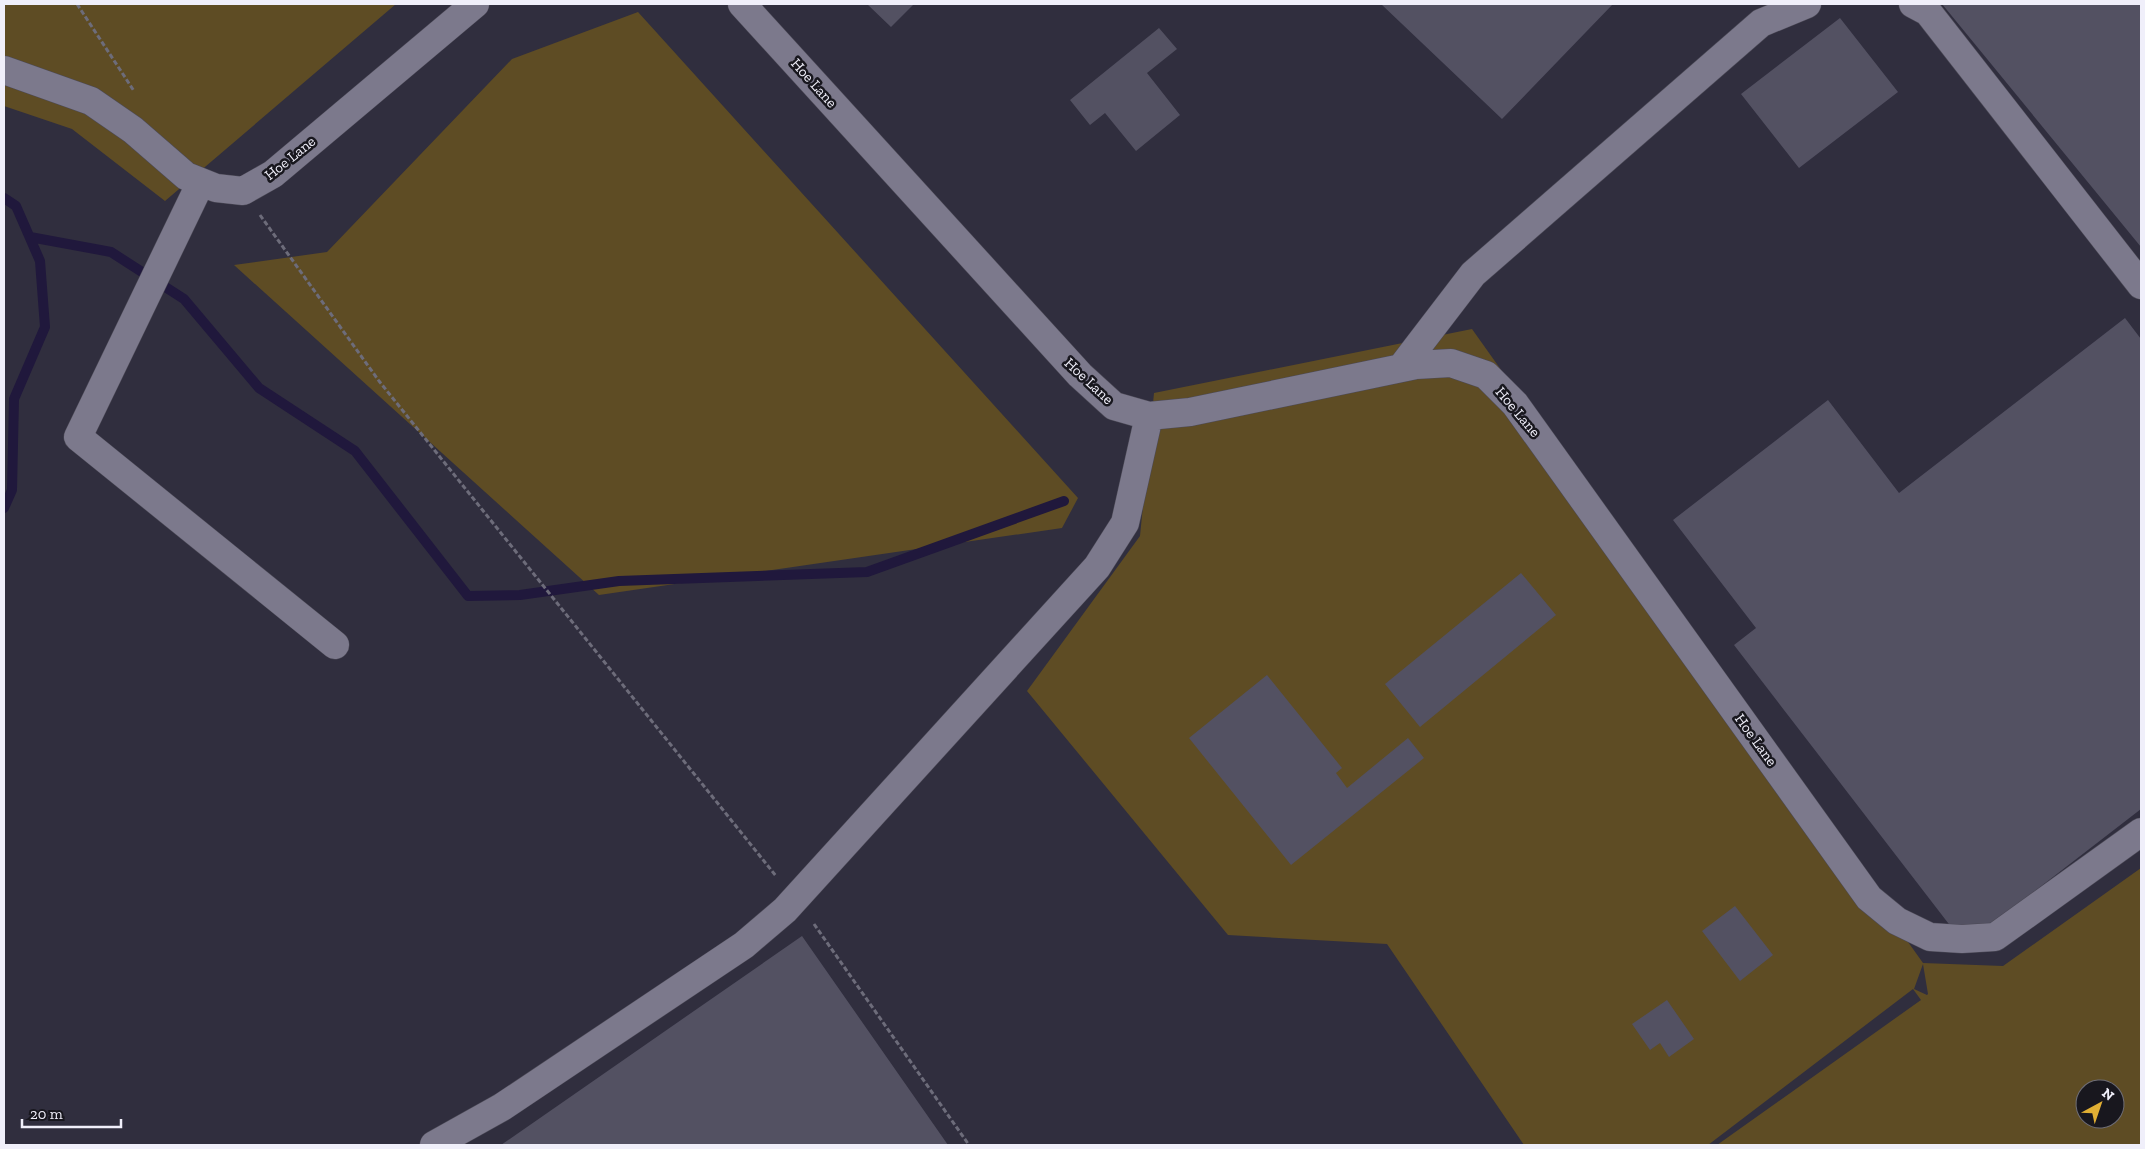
<svg xmlns="http://www.w3.org/2000/svg" width="2145" height="1149" font-family="'Zilla Slab',serif">
	<rect width="100%" height="100%" fill="#302e3e"/>
	<!-- green -->
	<path fill="#5e4c24" fill-rule="evenodd" d="M4 4H396L165 201 72 129 4 106Z
		M638 12 1078 498 1062 528 599 595 234 265 327 252 512 59Z
		M1472 329 1923 963 2003 966 2141 868V1145H1717L1921 1000 1913 989 1708 1145H1524L1387 944 1228 935 1027 691 1140 536 1154 393ZM1923 964 1928 994 1927 995 1914 989ZM2085 1089H2115V1119H2085Z"/>
	<g fill="none" stroke-linecap="round" stroke-linejoin="round">
		<!-- stream -->
		<path stroke="#20183c" stroke-width="10" d="M4 198 16 206 40 261 45 327 14 399 12 490 4 508
			M30 237 111 252 184 299 259 388 355 451 468 596 520 595 619 581 867 572 1064 501"/>
	</g>
	<!-- building -->
	<path fill="#535162" d="M867 4H914L891 27Z
		M1381 4H1613L1502 119Z
		M1942 4H2141V247Z
		M1840 18 1898 92 1799 168 1741 94Z
		M1159 28 1177 49 1147 73 1180 115 1136 151 1105 113 1090 125 1070 100Z
		M2125 318 2141 339V809L1965 945 1734 645 1756 628 1673 520 1828 400 1899 493Z
		M1521 573 1556 615 1420 727 1385 684Z
		M1267 675 1342 768 1336 773 1347 788 1408 738 1424 758 1291 865 1189 738Z
		M1735 906 1773 955 1740 981 1702 931Z
		M802 936 948 1145H501Z
		M1667 1000 1694 1039 1669 1057 1660 1043 1650 1050 1632 1024Z"/>
	<g fill="none" stroke-linecap="round" stroke-linejoin="round">
		<defs>
			<path id="minor" d="M742 4 1080 375 1114 406 1149 416 1190 412 1416 365 1451 363 1486 375 1515 404 1869 898 1897 921 1930 937 1962 939 1995 937 2141 832
				M1913 4 1928 12 2141 285
				M4 70 91 101 133 130 186 176 216 188 243 191 273 174 475 4
				M201 182 78 437 335 645
				M1401 368 1473 274 1761 23 1807 4
				M434 1145 502 1107 744 945 785 910 1097 567 1125 523 1149 416"/>
		</defs>
		<!-- minor casing -->
		<use href="#minor" stroke="#4c4a57" stroke-width="29"/>
		<!-- path -->
		<path stroke="#6d6c7a" stroke-width="3" stroke-dasharray="5 2.5" stroke-linecap="butt" d="M77 4 134 91
			M260 215 379 381 776 876
			M814 924 969 1145"/>
		<!-- minor -->
		<use href="#minor" stroke="#7c798c" stroke-width="28"/>
	</g>
	<g text-anchor="middle" stroke-width="5" stroke-linejoin="round" paint-order="stroke">
		<!-- street labels -->
		<g font-size="15" fill="#f0effa" stroke="#18171e">
			<text transform="translate(814 83) rotate(48)" y="5">Hoe Lane</text>
			<text transform="translate(290 158) rotate(-39)" y="5">Hoe Lane</text>
			<text transform="translate(1089 381) rotate(43)" y="5">Hoe Lane</text>
			<text transform="translate(1518 412) rotate(50)" y="5">Hoe Lane</text>
			<text transform="translate(1756 740) rotate(54)" y="5">Hoe Lane</text>
		</g>
	</g>
	<!-- border -->
	<rect width="2145" height="1149" fill="none" stroke="#f0effa" stroke-width="10"/>
	<!-- north arrow -->
	<g transform="translate(2100 1104) rotate(40)"><circle r="24" fill="#18171e" stroke="#6e6d76"/>
	<path d="M0-4L9 19L0 12L-9 19Z" fill="#e1af34"/>
	<text y="-8" font-size="14" font-weight="bold" text-anchor="middle" fill="#f0effa">N</text>
	</g>
	<!-- scale -->
	<path d="M22 1119v8h99v-8" fill="none" stroke="#f0effa" stroke-width="2.5"/>
	<text x="30" y="1119" font-size="15" fill="#f0effa" stroke="#18171e" stroke-width="4" paint-order="stroke">20 m</text>
</svg>
